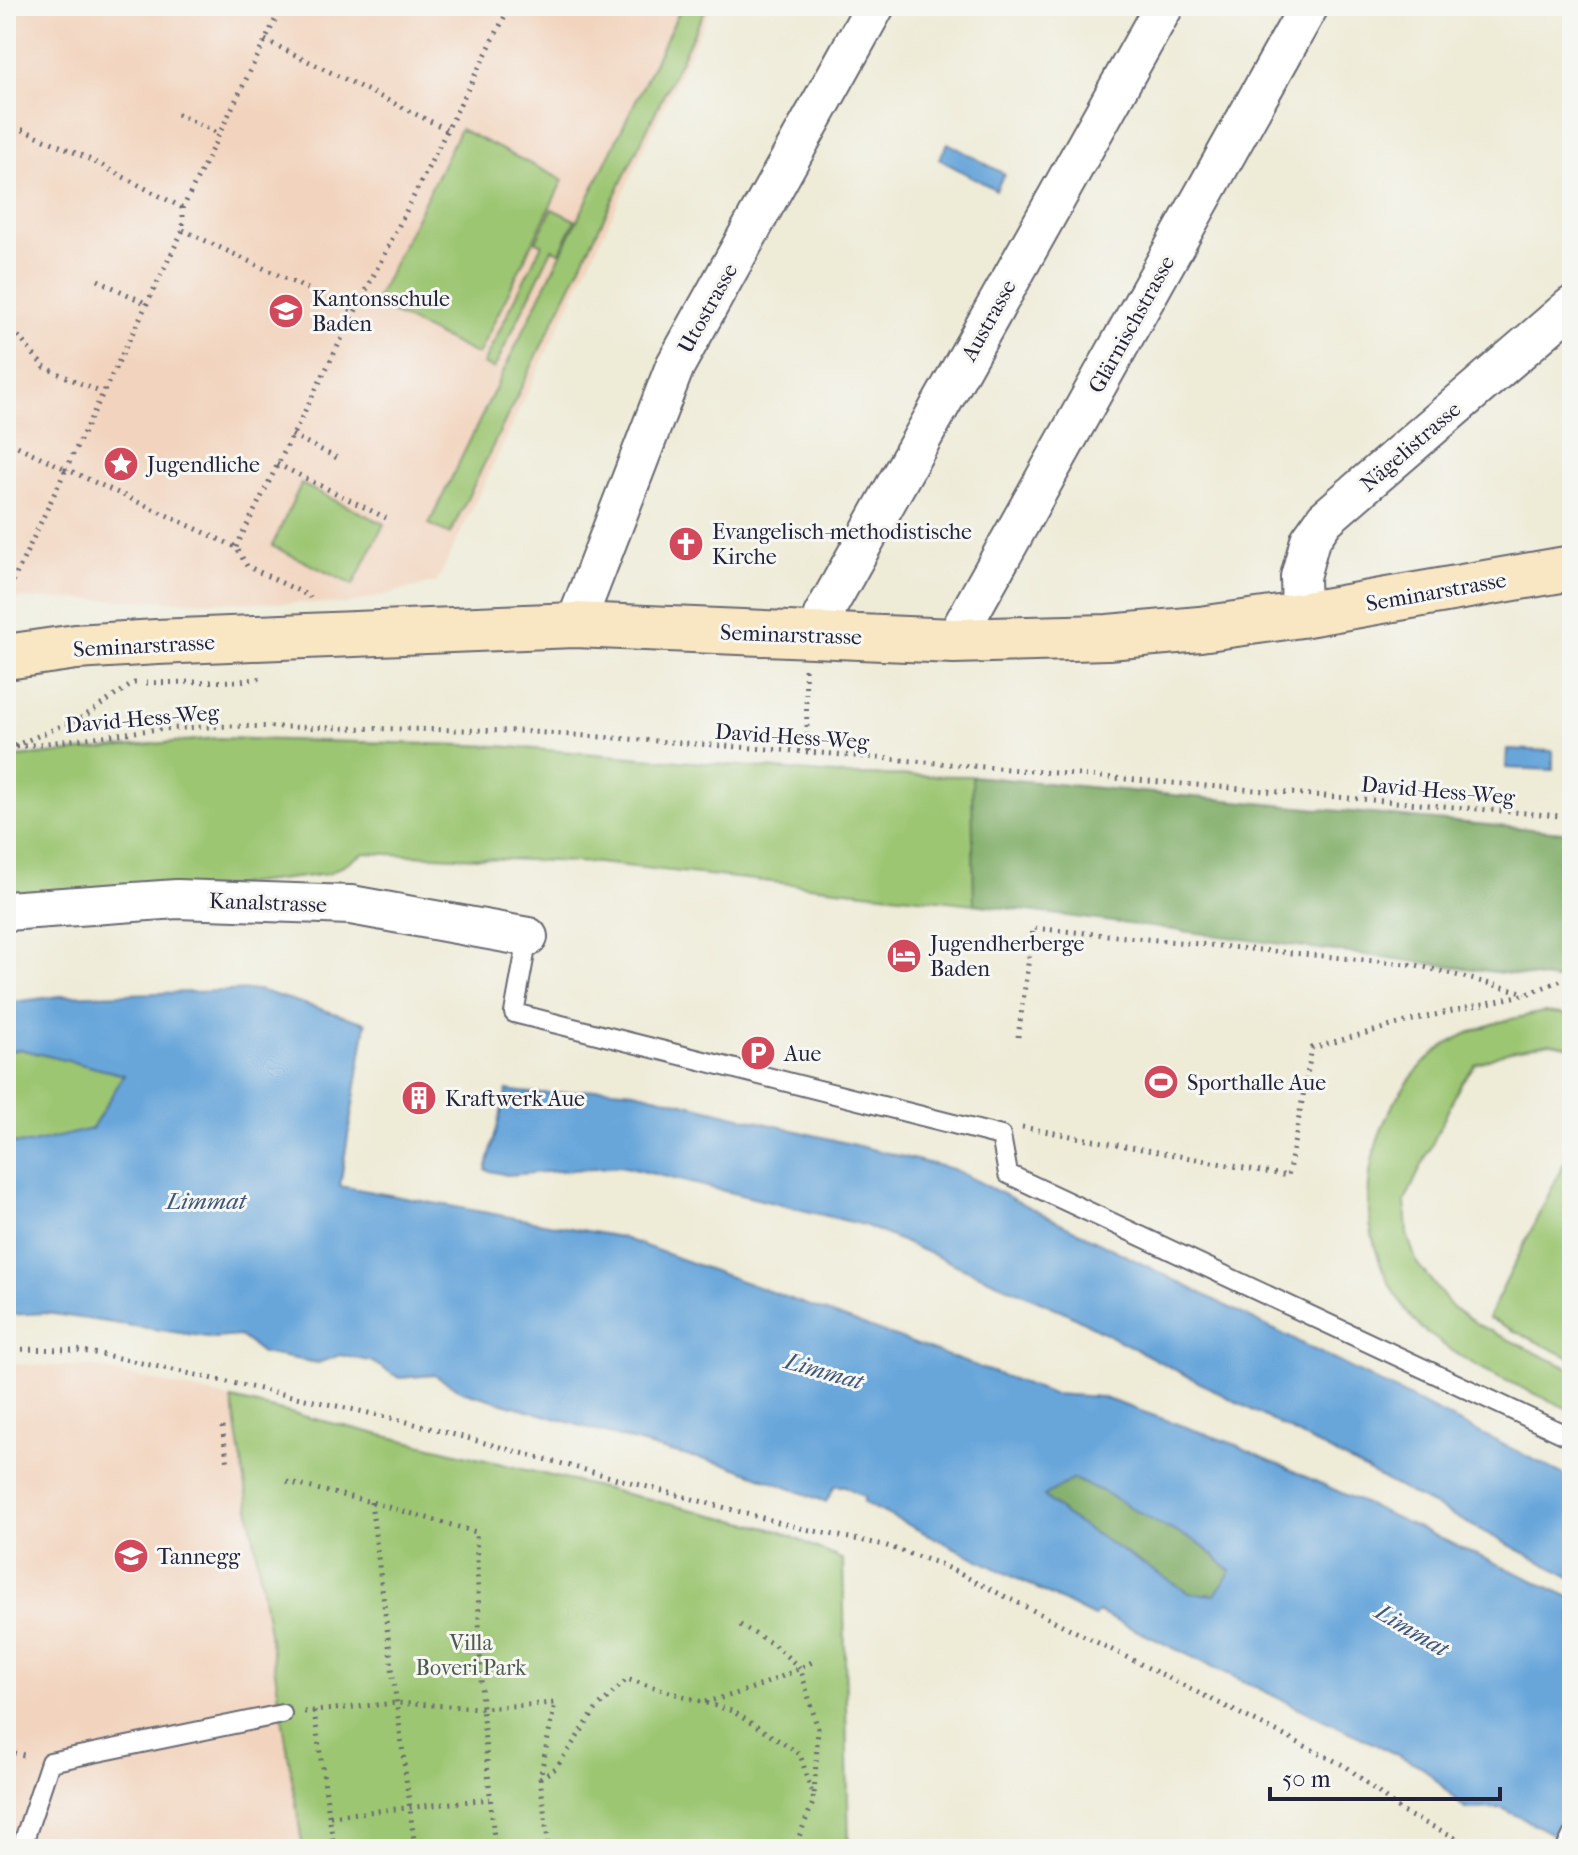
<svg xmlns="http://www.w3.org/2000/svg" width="1578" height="1855" font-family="'IM FELL French Canon',serif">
	<rect width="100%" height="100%" fill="#f6f6f2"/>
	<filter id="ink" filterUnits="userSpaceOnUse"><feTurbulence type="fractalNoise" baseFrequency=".0125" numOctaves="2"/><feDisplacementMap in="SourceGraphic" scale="16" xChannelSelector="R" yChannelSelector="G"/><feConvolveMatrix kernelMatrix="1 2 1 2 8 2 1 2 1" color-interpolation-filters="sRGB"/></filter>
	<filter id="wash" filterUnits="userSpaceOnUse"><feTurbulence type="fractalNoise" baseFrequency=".006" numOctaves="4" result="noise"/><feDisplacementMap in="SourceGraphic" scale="32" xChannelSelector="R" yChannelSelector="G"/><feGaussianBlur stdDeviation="1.8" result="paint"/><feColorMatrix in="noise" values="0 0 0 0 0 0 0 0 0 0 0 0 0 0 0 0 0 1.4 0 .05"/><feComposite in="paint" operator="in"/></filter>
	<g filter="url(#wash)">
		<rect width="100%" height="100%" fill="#eeebd7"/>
		<!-- built -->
		<path fill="#f2d4be" d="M19 6H712L437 582 347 604 6 598V39Z
			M6 1364 94 1367 232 1399 303 1849H6Z"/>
		<!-- green -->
		<path fill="#9cc672" stroke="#5f7456" stroke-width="2" d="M682 6H707L450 534 429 524Z
			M460 129 563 180 478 355 374 304Z
			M552 209 575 220 560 252 552 249 494 369 483 364 542 244 536 241Z
			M301 484 384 524 353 585 272 546Z
			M217 738 498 746 848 775 972 776 974 904 598 863 364 853 328 874 121 899 6 919V758Z
			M1544 1012 1572 1015V1047L1550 1043 1506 1052 1476 1064 1461 1083 1405 1201 1407 1234 1417 1263 1452 1307 1478 1325 1572 1370V1411C1527 1389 1477 1371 1437 1340 1431 1335 1423 1331 1418 1325 1348 1246 1353 1135 1427 1060 1458 1030 1503 1020 1544 1012Z
			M19 1049 124 1074 92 1129 29 1144 6 1143V1052Z
			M1572 1147V1359L1488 1318Z
			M232 1399 780 1531 843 1560 849 1849H303Z"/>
		<!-- forest -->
		<path fill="#7dab64" stroke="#506650" stroke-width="2" d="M972 776 1572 833V982L974 904Z
			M1073 1479 1104 1492 1157 1523 1198 1542 1231 1571 1215 1595 1189 1593 1065 1515 1043 1495Z"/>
		<!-- water -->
		<path fill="#68a6da" stroke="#45648a" stroke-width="2" fill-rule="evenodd" d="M948 143 1004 174 996 190 939 159Z
			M1507 749 1553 751V770L1506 768Z
			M259 990 366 1023 340 1186 620 1237 1053 1394 1101 1397 1234 1444 1572 1598V1844L1502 1808 1465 1809 1423 1767 1098 1612 1094 1617 864 1503V1497L845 1486H835L826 1502 728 1465 670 1452 462 1391 434 1375 400 1378 370 1361 340 1355 318 1363 262 1353 240 1336 214 1338 46 1313 6 1315V1143L29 1144 92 1129 124 1075 20 1049 6 1052V1003L60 996ZM1073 1479 1104 1492 1157 1523 1198 1542 1231 1571 1215 1595 1189 1593 1065 1515 1044 1496Z
			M602 1088 634 1091 953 1169 1566 1476 1572 1479V1578L1065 1312 864 1225 621 1166 507 1175 486 1170 507 1090C540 1096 569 1093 602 1088Z"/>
	</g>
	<g filter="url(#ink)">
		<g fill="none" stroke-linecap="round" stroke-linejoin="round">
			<defs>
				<path id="lane" d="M528 937 514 1013 1001 1136 1008 1174 1572 1438
					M21 1849 50 1762 282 1714
					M1566 1849 1572 1836"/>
				<path id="street" d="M1301 615 1300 577 1310 540 1325 519 1572 306
					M575 625 675 366 875 6
					M815 635 823 615 1164 6
					M954 641 1309 6
					M6 911 177 899 351 905 528 937"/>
				<path id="secondary" d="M6 657 76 647 157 642 575 625 954 641 1108 637 1200 629 1301 615 1572 568"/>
			</defs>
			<!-- lane casing -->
			<use href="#lane" stroke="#696872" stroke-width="22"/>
			<!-- street casing -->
			<use href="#street" stroke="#696872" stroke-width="42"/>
			<!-- secondary casing -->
			<use href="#secondary" stroke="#696872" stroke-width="48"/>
			<!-- path -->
			<path stroke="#696872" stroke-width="5" stroke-dasharray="2 6" stroke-linecap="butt" d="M282 6 183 208V230L66 469 236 547 247 566 309 596 310 598
				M265 40 446 129
				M177 114 220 134
				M6 130H24L85 157 183 208
				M183 230 354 311
				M98 280 147 304
				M6 326 14 331 44 367 102 393
				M292 435 337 458
				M277 464 386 518
				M236 547 510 6
				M6 596 66 469 17 446
				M805 669 808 752
				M146 683 239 681 264 678
				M14 746 83 717 134 683H136
				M8 748 159 729 230 726 518 731 808 752 1572 817
				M1018 1037 1033 928 1416 965 1526 993
				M1022 1127 1288 1176 1312 1048 1413 1020 1527 994 1572 976
				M6 1349 77 1350 105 1355 396 1419 800 1528 884 1545 940 1564 1347 1767 1402 1812 1480 1849
				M222 1427 228 1464
				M287 1482 371 1502 476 1532 482 1708 495 1849
				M371 1502 415 1849
				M6 1603 11 1602
				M740 1625 774 1645 800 1668 818 1729 814 1795
				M705 1702C744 1693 780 1679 816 1660
				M314 1711 334 1849
				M304 1712 396 1703 482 1708 555 1703 540 1778 549 1849
				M6 1751 28 1756
				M540 1778 556 1768 597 1708 627 1679 732 1711 800 1754 814 1800 794 1849
				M330 1816 490 1799"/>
			<!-- lane -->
			<use href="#lane" stroke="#fff" stroke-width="18"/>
			<!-- street -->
			<use href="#street" stroke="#fff" stroke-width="38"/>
			<!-- secondary -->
			<use href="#secondary" stroke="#f9e7c3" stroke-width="44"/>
		</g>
	</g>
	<!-- icons -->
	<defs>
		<symbol id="school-disc" viewBox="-11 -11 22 22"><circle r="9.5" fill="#d1495b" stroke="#f6f6f2"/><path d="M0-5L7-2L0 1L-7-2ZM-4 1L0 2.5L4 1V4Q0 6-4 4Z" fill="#fff"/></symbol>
		<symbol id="sight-disc" viewBox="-11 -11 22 22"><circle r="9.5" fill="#d1495b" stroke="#f6f6f2"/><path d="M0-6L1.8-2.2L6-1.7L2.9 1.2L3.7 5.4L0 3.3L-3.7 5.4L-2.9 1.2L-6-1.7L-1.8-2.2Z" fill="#fff"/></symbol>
		<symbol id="church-disc" viewBox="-11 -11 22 22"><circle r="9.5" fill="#d1495b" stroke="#f6f6f2"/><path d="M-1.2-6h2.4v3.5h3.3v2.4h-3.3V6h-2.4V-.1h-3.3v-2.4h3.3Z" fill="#fff"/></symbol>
		<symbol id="hotel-disc" viewBox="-11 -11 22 22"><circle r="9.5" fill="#d1495b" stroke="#f6f6f2"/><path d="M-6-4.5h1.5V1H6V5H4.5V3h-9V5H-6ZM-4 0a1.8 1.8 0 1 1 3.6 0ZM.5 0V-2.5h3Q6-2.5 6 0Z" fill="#fff"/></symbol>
		<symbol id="parking-disc" viewBox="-11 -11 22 22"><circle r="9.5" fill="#d1495b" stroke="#f6f6f2"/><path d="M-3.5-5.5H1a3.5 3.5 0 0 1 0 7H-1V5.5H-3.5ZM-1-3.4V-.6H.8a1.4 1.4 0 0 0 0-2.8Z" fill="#fff"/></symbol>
		<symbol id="stadium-disc" viewBox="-11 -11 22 22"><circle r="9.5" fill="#d1495b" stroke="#f6f6f2"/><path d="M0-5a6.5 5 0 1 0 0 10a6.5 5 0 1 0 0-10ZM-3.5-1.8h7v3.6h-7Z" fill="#fff"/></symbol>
		<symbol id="building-disc" viewBox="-11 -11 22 22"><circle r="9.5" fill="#d1495b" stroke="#f6f6f2"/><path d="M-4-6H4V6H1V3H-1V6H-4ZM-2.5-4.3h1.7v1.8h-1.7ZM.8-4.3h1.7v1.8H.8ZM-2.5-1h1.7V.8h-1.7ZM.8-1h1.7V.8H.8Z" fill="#fff"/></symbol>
	</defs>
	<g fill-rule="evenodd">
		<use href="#school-disc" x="266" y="291" width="40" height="40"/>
		<use href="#sight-disc" x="101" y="444" width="40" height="40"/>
		<use href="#church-disc" x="666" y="524" width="40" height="40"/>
		<use href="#hotel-disc" x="884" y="936" width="40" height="40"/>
		<use href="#parking-disc" x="738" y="1033" width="40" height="40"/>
		<use href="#stadium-disc" x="1141" y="1062" width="40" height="40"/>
		<use href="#building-disc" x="399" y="1078" width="40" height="40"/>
		<use href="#school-disc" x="111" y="1536" width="40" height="40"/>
	</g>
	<g text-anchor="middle" stroke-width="6" stroke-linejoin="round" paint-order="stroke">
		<!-- poi labels -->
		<g font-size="22" fill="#22223b" stroke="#f6f6f2" text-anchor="start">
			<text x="312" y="306">Kantonsschule<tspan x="312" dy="25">Baden</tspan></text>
			<text x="147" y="472">Jugendliche</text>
			<text x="712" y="539">Evangelisch-methodistische<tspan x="712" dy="25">Kirche</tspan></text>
			<text x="930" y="951">Jugendherberge<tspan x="930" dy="25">Baden</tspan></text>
			<text x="784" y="1061">Aue</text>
			<text x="1187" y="1090">Sporthalle Aue</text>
			<text x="445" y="1106">Kraftwerk Aue</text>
			<text x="157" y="1564">Tannegg</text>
		</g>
		<!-- street labels -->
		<g font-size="22" fill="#22223b" stroke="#f6f6f2">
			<text transform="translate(707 308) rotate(-61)" y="8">Utostrasse</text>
			<text transform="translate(988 320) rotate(-61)" y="8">Austrasse</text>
			<text transform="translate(1131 324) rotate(-61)" y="8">Glärnischstrasse</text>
			<text transform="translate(1410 446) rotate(-41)" y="8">Nägelistrasse</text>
			<text transform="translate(1436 591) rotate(-10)" y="8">Seminarstrasse</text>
			<text transform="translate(791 634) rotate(2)" y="8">Seminarstrasse</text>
			<text transform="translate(144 645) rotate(-3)" y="8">Seminarstrasse</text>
			<text transform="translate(142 718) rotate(-5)" y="8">David-Hess-Weg</text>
			<text transform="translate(792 736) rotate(4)" y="8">David-Hess-Weg</text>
			<text transform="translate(1438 790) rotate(5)" y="8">David-Hess-Weg</text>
			<text transform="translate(268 902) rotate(2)" y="8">Kanalstrasse</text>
		</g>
		<!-- park labels -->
		<g font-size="22" fill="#4d5b4e" stroke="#f6f6f2">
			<text x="471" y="1650">Villa<tspan x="471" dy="25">Boveri Park</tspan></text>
		</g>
		<!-- water labels -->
		<g font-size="24" font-style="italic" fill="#3e577b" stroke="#f6f6f2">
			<text x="206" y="1209">Limmat</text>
			<text transform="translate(824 1371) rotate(16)" y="8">Limmat</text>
			<text transform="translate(1412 1630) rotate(31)" y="8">Limmat</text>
		</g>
	</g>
	<!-- margin -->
	<rect width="1578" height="1855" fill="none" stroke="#f6f6f2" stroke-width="32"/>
	<!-- scale -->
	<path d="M1270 1787v12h230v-12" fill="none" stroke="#22223b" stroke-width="4"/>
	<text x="1282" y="1787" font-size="24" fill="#22223b" stroke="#f6f6f2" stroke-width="6" paint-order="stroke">50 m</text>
</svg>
